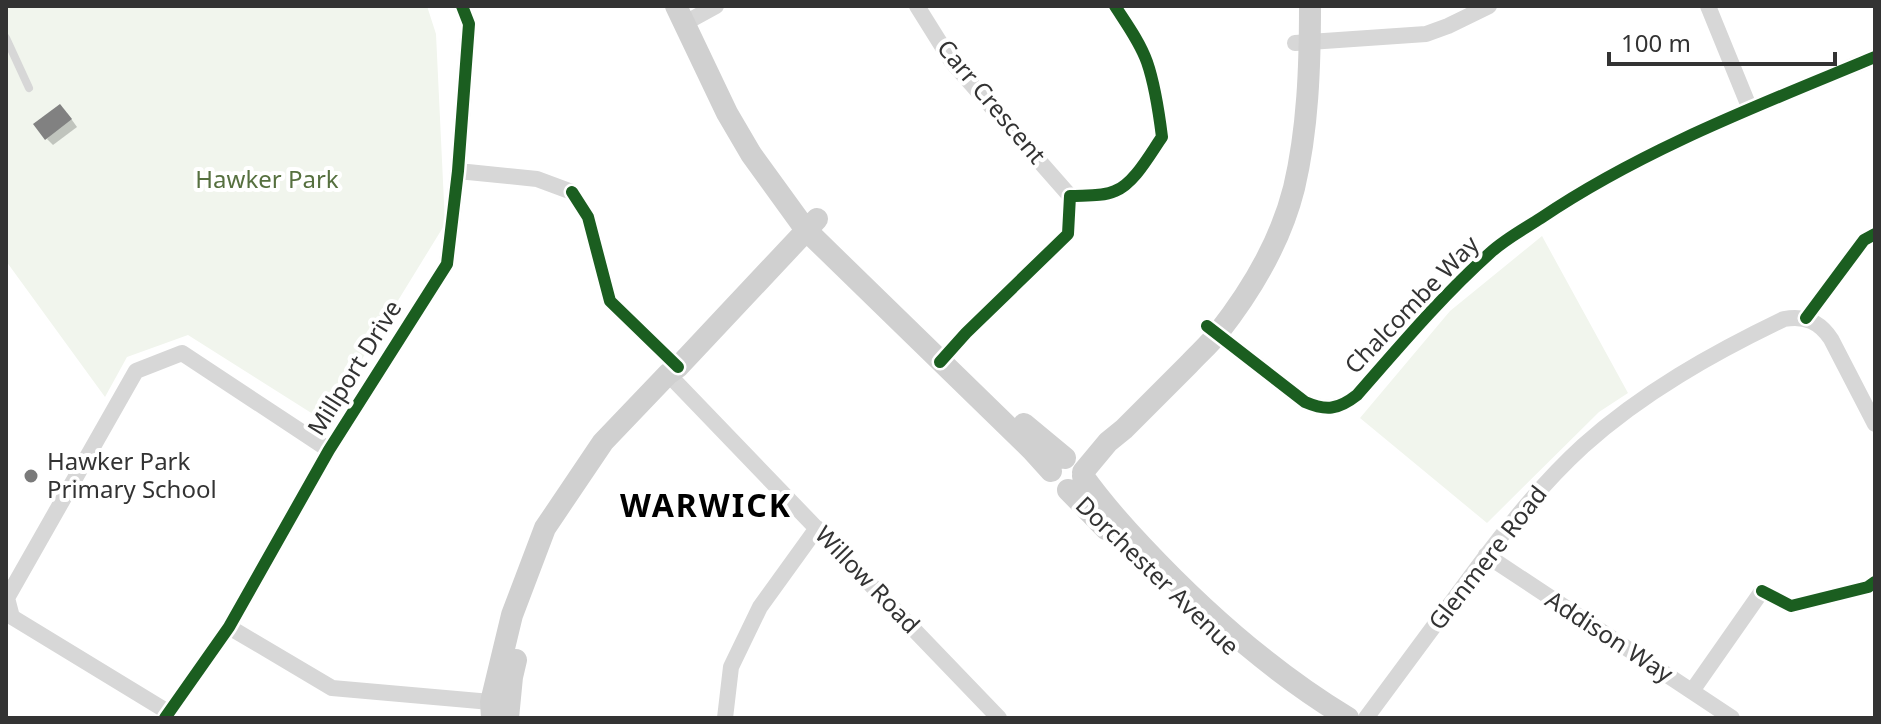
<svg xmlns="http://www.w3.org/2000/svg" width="1881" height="724" font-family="'Noto Sans',sans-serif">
	<rect width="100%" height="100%" fill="#fff"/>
	<!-- green -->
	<path fill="#f1f5ed" d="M6 6H427L436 34 445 224 324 421 188 335 127 357 105 397 6 261Z
		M1542 236 1628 393 1599 412 1487 523 1360 418 1450 311Z"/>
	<!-- shadow -->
	<path fill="#0003" d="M67 113 77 127 53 145 47 139Z"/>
	<!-- building -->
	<path fill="#818181" d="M60 104 72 119 45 140 33 124Z"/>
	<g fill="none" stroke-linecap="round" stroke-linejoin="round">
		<!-- lane -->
		<path stroke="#d7d7d7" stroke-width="8" d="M6 38 29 88"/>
		<!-- street -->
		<path stroke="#d7d7d7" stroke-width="16" d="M917 6 952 62 1070 196
			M1708 6 1750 109
			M685 23 716 6
			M1295 43 1426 34 1448 26 1489 6
			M458 171 537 179 572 192
			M1207 326 1305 402C1326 411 1338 410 1357 395 1400 346 1442 296 1490 253 1505 239 1524 229 1541 218 1643 149 1762 104 1875 57
			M668 374 999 718
			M1486 555 1732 718
			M229 627 332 688 502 703
			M1692 691 1762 591
			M168 712 12 617 7 598 136 371 182 353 329 450
			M165 718 229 627 329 450 447 264 458 171 469 24 462 6
			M725 718 731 667 760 607 817 528
			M1366 718C1396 677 1427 636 1457 595 1495 543 1535 490 1583 446 1642 393 1713 353 1784 319 1805 315 1820 322 1831 339L1875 424"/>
		<!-- secondary -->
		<path stroke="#d0d0d0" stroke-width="22" d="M676 6 727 113 751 154 806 230 1032 450 1051 471
			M1024 424 1065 458
			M1083 472 1108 442 1124 429C1146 407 1167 386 1189 364 1198 354 1210 344 1218 333 1251 291 1281 240 1294 188 1308 129 1310 66 1310 6
			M1083 476C1101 501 1121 524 1142 546 1203 611 1272 672 1348 718
			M1068 490 1106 529
			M492 718 491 702 512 615 545 528 603 442 668 374 678 367 817 219
			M508 718 512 677 516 660"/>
		<defs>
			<path id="cycleway" d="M572 192 588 217 610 301 678 367
				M1806 318 1864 240 1875 234
				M1207 326 1305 402C1326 411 1338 410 1357 395 1400 346 1442 296 1490 253 1505 239 1524 229 1541 218 1643 149 1762 104 1875 57
				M940 362 966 333 1068 234 1070 196C1084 195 1102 197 1115 191 1134 184 1150 154 1162 137 1159 113 1155 85 1147 62 1140 42 1126 23 1115 6
				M1762 591 1791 606 1868 587 1875 582
				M165 718 229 627 329 450 447 264 458 171 469 24 462 6"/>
		</defs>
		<!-- cycleway casing -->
		<use href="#cycleway" stroke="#fff" stroke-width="17"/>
		<!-- cycleway -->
		<use href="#cycleway" stroke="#1b5e20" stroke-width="12"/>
	</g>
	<!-- markers -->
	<circle fill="#7a7a7a" stroke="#fff" stroke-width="3" cx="31" cy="476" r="8"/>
	<g text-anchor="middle" stroke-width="8" stroke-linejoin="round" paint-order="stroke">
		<!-- street labels -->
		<g font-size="24" fill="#333" stroke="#fff">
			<text transform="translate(991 102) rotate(50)" y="8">Carr Crescent</text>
			<text transform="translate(1412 305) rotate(-46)" y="8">Chalcombe Way</text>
			<text transform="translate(355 368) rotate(-58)" y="8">Millport Drive</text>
			<text transform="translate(1488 558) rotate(-52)" y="8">Glenmere Road</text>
			<text transform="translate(1157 576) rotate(44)" y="8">Dorchester Avenue</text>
			<text transform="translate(867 580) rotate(46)" y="8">Willow Road</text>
			<text transform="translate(1609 637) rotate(33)" y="8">Addison Way</text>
		</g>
		<!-- park labels -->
		<g font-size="24" fill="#56703f" stroke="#fff">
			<text x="267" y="188">Hawker Park</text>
		</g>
		<!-- poi labels -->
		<g font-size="24" fill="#333" stroke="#fff" text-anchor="start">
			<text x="47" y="470">Hawker Park<tspan x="47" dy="28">Primary School</tspan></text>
		</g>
		<!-- district labels -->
		<g font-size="32" font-weight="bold" letter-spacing="2" fill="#000" stroke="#fff">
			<text x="706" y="517">WARWICK</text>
		</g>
	</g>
	<!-- border -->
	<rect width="1881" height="724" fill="none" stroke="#333333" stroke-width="16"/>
	<!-- scale -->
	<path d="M1609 52v12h226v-12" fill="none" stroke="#333333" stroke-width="4"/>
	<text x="1621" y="52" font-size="24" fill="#333333" stroke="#ffffff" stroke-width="6" paint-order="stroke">100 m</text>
</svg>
